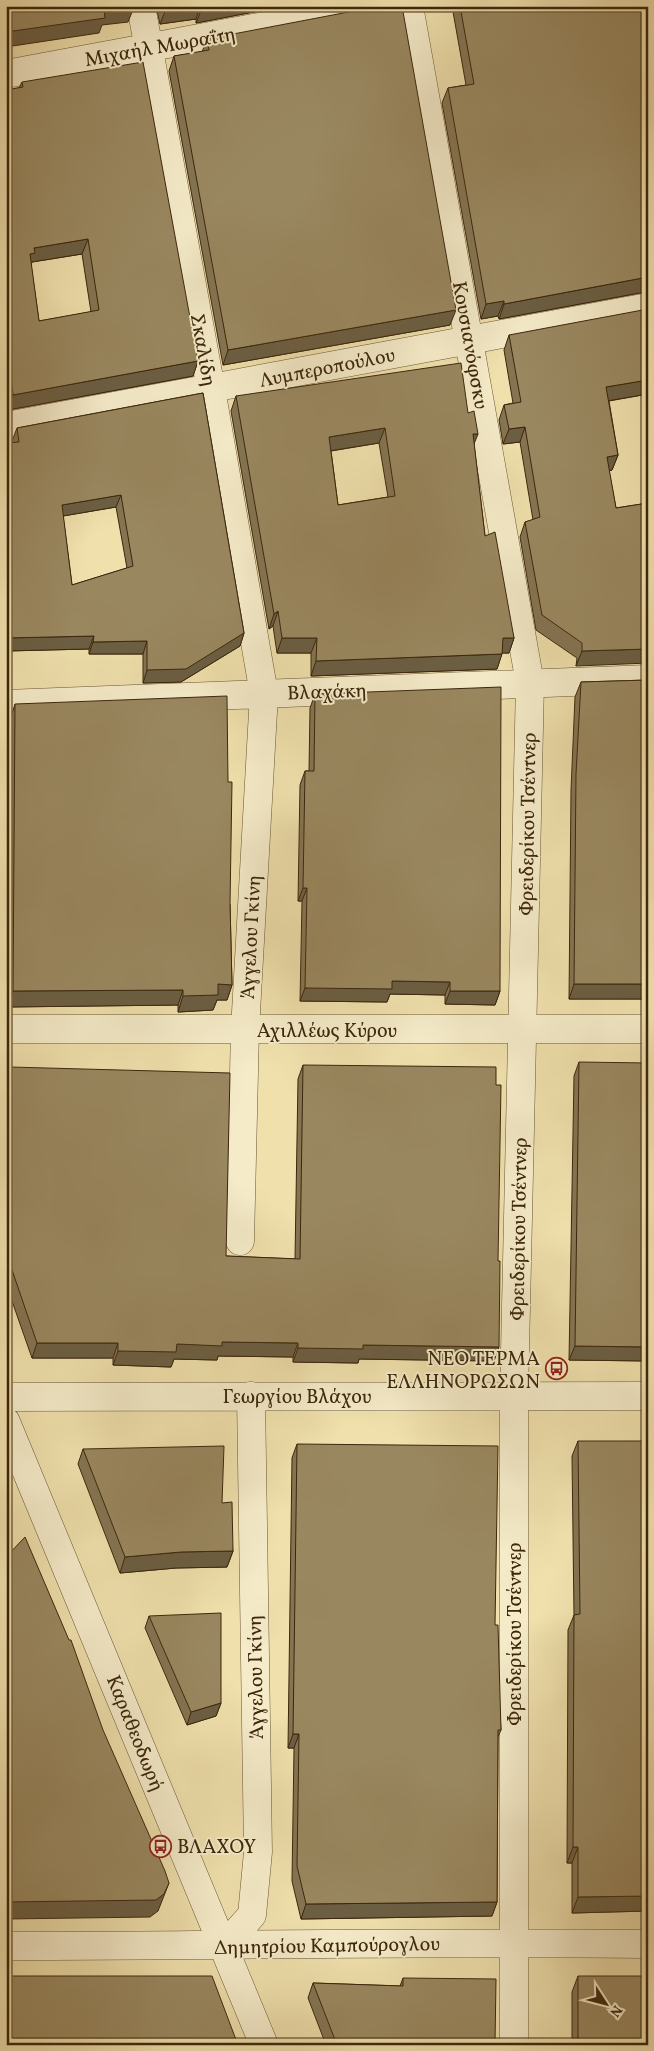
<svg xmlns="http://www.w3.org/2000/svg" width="654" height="2051" font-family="Vollkorn,serif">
	<rect width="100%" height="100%" fill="#efe0ac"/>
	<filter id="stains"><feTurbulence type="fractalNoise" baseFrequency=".004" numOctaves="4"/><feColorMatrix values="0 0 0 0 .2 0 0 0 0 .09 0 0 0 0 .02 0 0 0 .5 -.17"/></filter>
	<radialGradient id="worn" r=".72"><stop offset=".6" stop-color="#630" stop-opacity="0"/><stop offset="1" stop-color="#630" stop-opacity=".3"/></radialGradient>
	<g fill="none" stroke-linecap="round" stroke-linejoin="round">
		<defs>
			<path id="minor" d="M141 6 211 389 264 694 245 1030 240 1241
				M409 6 530 683 514 1396V2045
				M6 74 372 6
				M6 426 648 307
				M6 704 648 679
				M6 1029H648
				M6 1397 648 1396
				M6 1422 264 2045
				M6 1946C220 1946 434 1941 648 1944
				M224 1946 252 1915 258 1852 251 1396"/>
		</defs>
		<!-- minor casing -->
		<use href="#minor" stroke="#695534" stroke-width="29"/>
		<!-- minor -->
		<use href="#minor" stroke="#f5ebc9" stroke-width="28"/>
	</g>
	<!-- wall -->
	<path fill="#847452" stroke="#3c270c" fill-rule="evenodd" d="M156 6H285L196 23V19L160 24Z
		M452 6H648V292H645L499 319 498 316 481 319 442 103 448 88 466 85Z
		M207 39 450 325 223 365 169 71 174 56 202 52Z
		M22 82 198 361 193 376 8 410 6 400V90L19 88ZM82 254 91 312 39 321 31 265 32 262Z
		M509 335 648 394 609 401 618 455 612 470 609 471 616 508 648 503 576 666 577 658 536 630 520 537 525 522 533 520 520 442 503 444 499 420 504 405 513 403 504 350Z
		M203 393 244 633 240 646 181 682 143 683V654H89V649L6 651V443H13L12 441 17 428ZM116 507 127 568 72 585 63 516Z
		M236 396 468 413 474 444 485 536 514 638 509 653H502L497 669 311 676V653H277L273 626 269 629 231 411ZM379 443 388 497 338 505 331 451Z
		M648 680V999H569L571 790 575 697 581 682Z
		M315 694 500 991 495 1005 445 1004V995L390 994 387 1002 300 1001 302 901H298L300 785 305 771H309L310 708Z
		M15 704 230 904 232 985 227 1000H217L213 1010 178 1012V1005L7 1007 10 720Z
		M579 1062 648 1361 569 1360 574 1076Z
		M303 1065 494 1361 359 1359 358 1363 293 1362V1357L218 1356 217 1360 174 1359 171 1367 113 1365V1358H32L6 1284V1077L10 1067 226 1256 295 1259 298 1079Z
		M578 1441 648 1911 572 1913V1863H567L568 1630 574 1615 572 1456Z
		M297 1444 495 1625 501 1730 498 1737 497 1902 492 1916 301 1919 292 1881 294 1748H288L292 1458Z
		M83 1449 222 1503 233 1551 227 1567 176 1568 120 1573 78 1464Z
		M149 1616 221 1703 216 1716 187 1725 145 1628Z
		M578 1976 648 2045H572V1992Z
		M403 1978 495 2045H326L308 1998 313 1983 400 1986Z"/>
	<!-- shaded-wall -->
	<path fill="#6b5e42" stroke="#3c270c" d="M184 6H200L196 19 160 24 166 9Z
		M209 6H285L196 23 202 8Z
		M134 7 128 22 102 25 99 33 6 47V32L104 10Z
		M88 239 82 254 32 262 30 268V254L34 248Z
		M648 277V292H645L499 319 504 304Z
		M504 301 498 316 481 319 486 304Z
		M456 310 450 325 223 365 228 350Z
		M198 361 193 376 8 410 13 395Z
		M648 380V394L601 402 606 387Z
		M6 386H12L6 400Z
		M525 427 520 442 503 444 509 429Z
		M385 428 379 443 323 452 329 437Z
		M473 434H478L472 449Z
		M618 455 612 470 602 472 607 457Z
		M121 495 116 507 57 517 62 505Z
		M278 611 273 626 269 629 274 614Z
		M244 633 240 646 181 682 143 683 147 670Z
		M94 636 89 649 6 651V638Z
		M282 638H317L311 653H277Z
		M503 638H514L509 653H497Z
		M147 641 143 654H89L93 642Z
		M648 649V663L576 666 582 651Z
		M502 654 497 669 311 676 316 661Z
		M303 888H307L302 901H298Z
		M392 981 450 982 445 995 390 994 387 1002 300 1001 305 988Z
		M218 984 232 985 227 1000H217L213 1010 178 1012 183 996Z
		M574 984H648V999H569Z
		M183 990 178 1005 7 1007 13 991Z
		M450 991H500L495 1005 445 1004Z
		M6 1247H11L6 1259Z
		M222 1342 298 1343 293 1357 218 1356 217 1360 174 1359 171 1367 113 1365 118 1351 177 1344Z
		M37 1343H118L113 1358H32Z
		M363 1345 499 1347 494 1361 359 1359 358 1363 293 1362 298 1348Z
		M575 1346 648 1347V1361L569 1360Z
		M233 1551 227 1567 176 1568 120 1573 125 1557 181 1552Z
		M221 1703 216 1716 187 1725 191 1712Z
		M293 1734H299L294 1748H288Z
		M573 1847H578L572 1863H567Z
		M169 1883 158 1911 150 1917 6 1919V1902Z
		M648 1896V1911L572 1913 578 1897Z
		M497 1902 492 1916 301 1919 306 1904Z"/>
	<!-- building -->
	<path fill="#99875f" stroke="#3c270c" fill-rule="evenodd" d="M6 6H133L134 7 104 10 105 18 6 32Z
		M165 6H184L166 9Z
		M380 6H402L456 310 228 350 174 56 209 50 207 39Z
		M460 6H648V277L504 304V301L486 304 448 88 474 84Z
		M143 62 198 361 13 395 12 386H6V90L23 87 22 82ZM88 239 99 310 39 321 30 254 35 253 34 248Z
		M648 309V380L606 387 618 455 607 457 616 508 648 503V649L582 651V643L542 615 525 522 540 517 525 427 509 429 504 405 521 402 509 335Z
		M461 363 468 413 474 411 478 434H473L485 536 495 532 514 638H503L502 654 316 661 317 638H282L278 611 274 614 236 396ZM385 428 395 496 338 505 329 437Z
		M203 393 244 633 186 669 147 670V641L93 642 94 636 6 638V443L19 442 17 428ZM121 495 133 566 72 585 62 505Z
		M648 680V984H574L576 774 581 682Z
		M501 687 500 991H450V982L392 981V989L305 988 307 888H303L305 771H314L315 694Z
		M227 696 228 782H232L230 904 232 985 218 984V995L183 996V990L13 991 15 704Z
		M579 1062 648 1063V1347L575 1346Z
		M303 1065 496 1067V1085H501L498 1261H500L499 1347 363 1345V1349L298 1348V1343L222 1342V1346L177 1344 176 1352 118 1351V1343H37L11 1267V1247H6L10 1067 230 1073 226 1256 300 1259Z
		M578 1441H648V1896L578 1897V1847H573L574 1615 580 1614Z
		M297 1444 498 1446 495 1625H498L501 1730H498L497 1902 306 1904 297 1866 299 1734H293Z
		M224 1446 222 1503 232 1502 233 1551 181 1552 125 1557 83 1449Z
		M25 1537 69 1640H71L103 1730 165 1871 169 1883 164 1894 156 1900 6 1902V1557Z
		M221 1613V1703L191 1712 149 1616Z
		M6 1976H212L238 2045H6Z
		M578 1976H648V2045H578Z
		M403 1978 496 1979 495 2045H337L313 1983 403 1986Z"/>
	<!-- icons -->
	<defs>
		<symbol id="bus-ring" viewBox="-11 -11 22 22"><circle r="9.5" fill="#f5ebc9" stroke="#8f2418" stroke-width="1.5"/><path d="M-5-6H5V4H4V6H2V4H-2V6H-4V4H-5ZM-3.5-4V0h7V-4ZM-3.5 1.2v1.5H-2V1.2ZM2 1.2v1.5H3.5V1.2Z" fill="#8f2418"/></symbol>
	</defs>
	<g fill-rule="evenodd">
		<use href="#bus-ring" x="544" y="1356" width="25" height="25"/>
		<use href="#bus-ring" x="148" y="1834" width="25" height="25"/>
	</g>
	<g text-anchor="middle" stroke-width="4" stroke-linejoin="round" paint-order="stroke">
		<!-- street labels -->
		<g font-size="20" fill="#3c270c" stroke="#f5ebc9">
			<text transform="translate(160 46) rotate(-10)" y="7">Μιχαήλ Μωραΐτη</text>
			<text transform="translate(471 345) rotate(80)" y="7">Κουσιανόφσκυ</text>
			<text transform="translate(204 350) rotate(80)" y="7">Σκαλίδη</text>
			<text transform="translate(327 367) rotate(-11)" y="7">Λυμπεροπούλου</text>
			<text transform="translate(327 691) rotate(-2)" y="7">Βλαχάκη</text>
			<text transform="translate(527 824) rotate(-89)" y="7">Φρειδερίκου Τσέντνερ</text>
			<text transform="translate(250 937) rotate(-87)" y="7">Άγγελου Γκίνη</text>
			<text x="327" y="1037">Αχιλλέως Κύρου</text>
			<text transform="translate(518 1229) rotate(-89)" y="7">Φρειδερίκου Τσέντνερ</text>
			<text x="297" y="1403">Γεωργίου Βλάχου</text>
			<text transform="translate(514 1634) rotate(-90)" y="7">Φρειδερίκου Τσέντνερ</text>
			<text transform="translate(255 1677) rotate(-91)" y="7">Άγγελου Γκίνη</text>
			<text transform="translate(136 1733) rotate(68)" y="7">Καραθεοδωρή</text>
			<text transform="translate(327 1945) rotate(-1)" y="7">Δημητρίου Καμπούρογλου</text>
		</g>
		<!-- poi labels -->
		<g font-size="20" fill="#3c270c" stroke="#f5ebc9" text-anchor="end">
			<text x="540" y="1365">ΝΕΟ ΤΕΡΜΑ<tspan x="540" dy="23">ΕΛΛΗΝΟΡΩΣΩΝ</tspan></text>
			<text x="177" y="1853" text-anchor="start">ΒΛΑΧΟΥ</text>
		</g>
	</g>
	<!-- margin -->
	<rect width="654" height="2051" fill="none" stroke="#efe0ac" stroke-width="25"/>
	<rect x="8" y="8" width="639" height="2036" fill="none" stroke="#3c270c" stroke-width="2.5"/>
	<rect x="12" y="12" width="629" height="2026" fill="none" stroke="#3c270c"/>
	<!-- north arrow -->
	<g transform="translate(606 2004) rotate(126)" stroke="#f5ebc9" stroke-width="4" paint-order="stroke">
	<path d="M0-4L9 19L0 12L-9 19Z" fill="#3c270c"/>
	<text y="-8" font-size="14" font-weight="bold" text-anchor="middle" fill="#3c270c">N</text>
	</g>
	<rect width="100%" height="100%" filter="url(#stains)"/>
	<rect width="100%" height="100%" fill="url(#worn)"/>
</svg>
